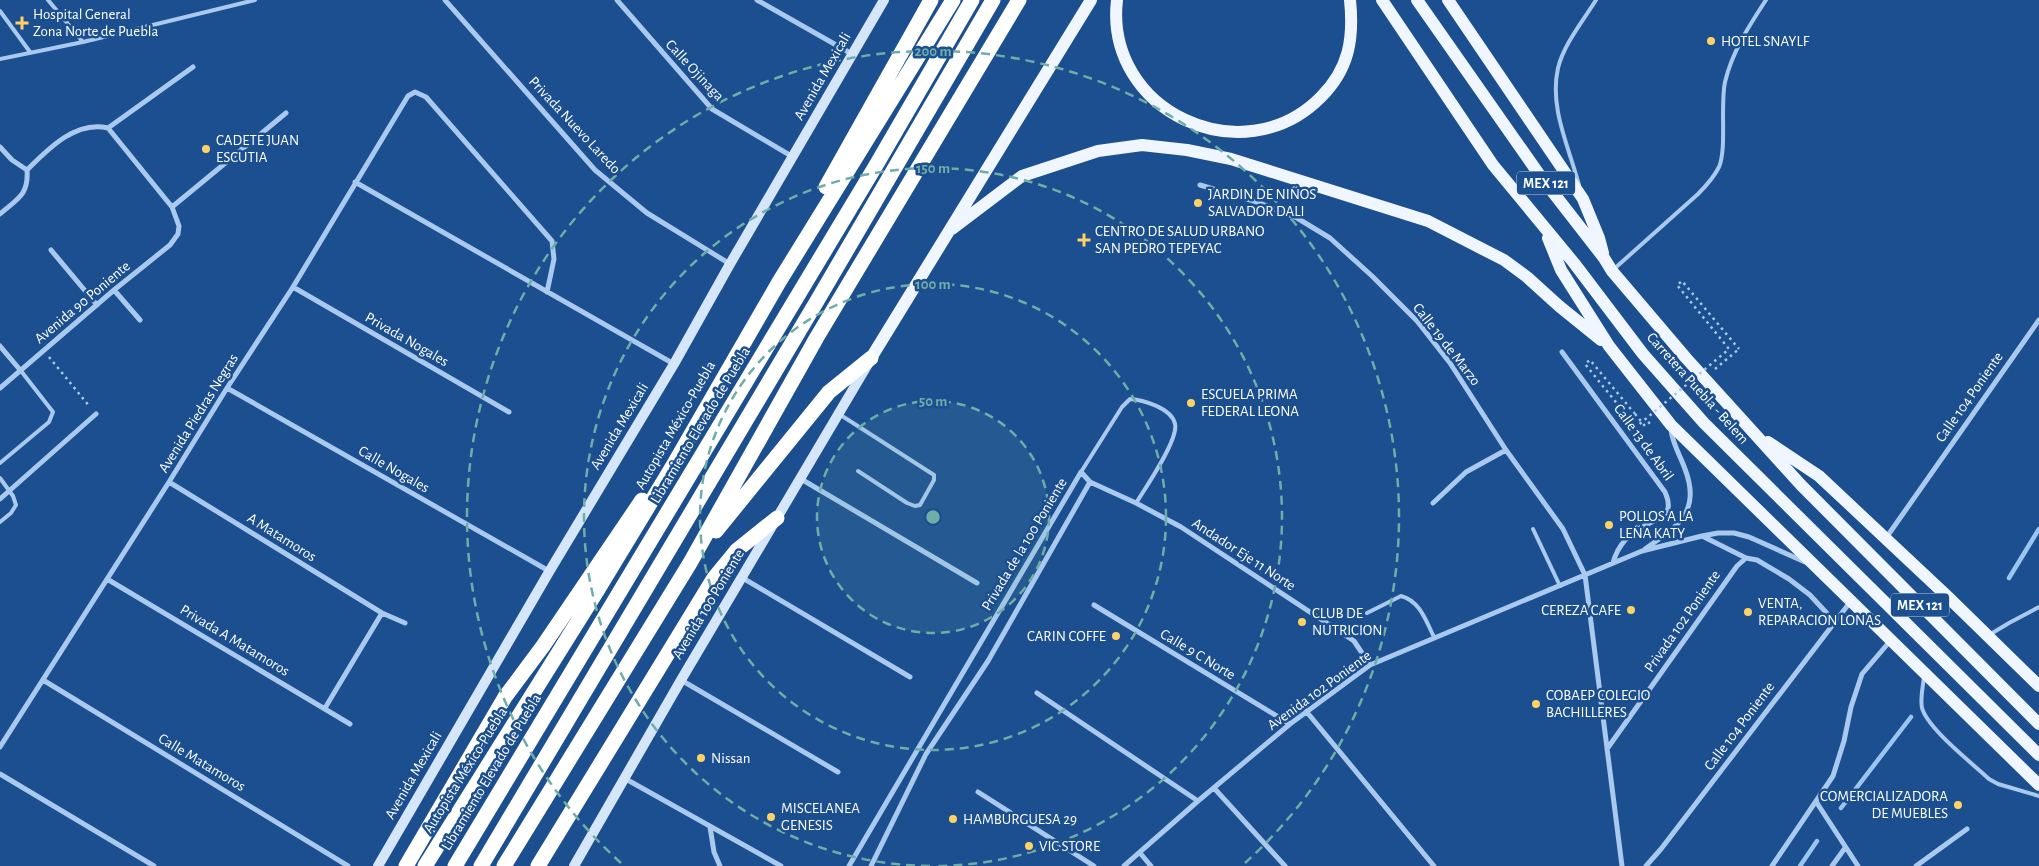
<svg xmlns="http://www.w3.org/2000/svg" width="2039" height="866" font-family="'Alegreya Sans',sans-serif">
	<rect width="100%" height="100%" fill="#1b4f8f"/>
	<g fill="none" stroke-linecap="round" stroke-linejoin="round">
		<!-- stream -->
		<path stroke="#9cc4f0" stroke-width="4.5" d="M2009 578 2039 529
			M1841 808 1911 717
			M1800 866 1817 841"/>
		<!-- path -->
		<path stroke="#a9c9ee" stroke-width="2.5" stroke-dasharray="2.5 4" stroke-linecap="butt" d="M49 357 90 407
			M1715 369 1739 349
			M1635 414 1645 426 1650 422"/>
		<!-- lane -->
		<path stroke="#a9c9ee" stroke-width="4" d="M48 0 83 42
			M0 11 30 52
			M0 59 83 42 255 0
			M1579 185C1569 147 1549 108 1558 68 1564 44 1583 21 1596 0
			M1614 269 1698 194C1706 186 1714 177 1719 167 1727 148 1720 105 1725 82 1732 52 1749 26 1766 0
			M839 414 934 475V480L920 505 915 506 907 503 858 471
			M0 463 49 422 53 412 21 371
			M1081 472 1122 407 1130 399C1143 400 1172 408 1175 424 1179 439 1145 489 1136 503
			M0 478 13 496 16 505 11 513 0 522
			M1533 529 1560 586
			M1367 613 1401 596C1420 601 1426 621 1434 637
			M1989 635 2009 623 2039 607
			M1924 677C1923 686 1920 699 1922 708 1928 729 1972 763 1989 779L1998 784 2039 796"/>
		<!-- street -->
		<path stroke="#a9c9ee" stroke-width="5" d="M445 0 595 170 647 213 730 264
			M617 0 712 109 793 157
			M757 0 852 54
			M108 128 193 67
			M0 147 12 160 27 170
			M27 170C48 149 76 120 108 128
			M355 182 674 364
			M1200 185 1257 202 1297 218 1330 238 1372 276 1417 321 1450 363 1506 450 1563 529 1585 575 1622 866
			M172 207 286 113
			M0 214C17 199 29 195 27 170
			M51 250 97 305
			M293 287 509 412
			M114 290 140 320
			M0 346 21 371
			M1562 352 1665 492C1668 499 1671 508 1665 514 1661 518 1653 521 1648 524 1630 532 1618 544 1613 563
			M0 388 114 290 170 245 178 234 179 226 172 207 108 128
			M227 388 549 571
			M801 479 977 583
			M169 482 382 613 405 623
			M0 499 96 414
			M1433 503 1466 472 1506 450
			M1702 536 1746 558 1757 560 1789 579 1810 595 1834 621
			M1886 538 2039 320
			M1645 549C1676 527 1702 513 1685 469 1680 455 1672 443 1671 429
			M741 577 910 677
			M107 579 350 724
			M1094 605 1290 724
			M43 680 348 866
			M681 680 838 772
			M1037 693 1198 801
			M325 708 382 613
			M1306 711 1434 866
			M0 747 169 482 227 388 293 287 408 96 415 92 426 97 552 241 554 259 547 292
			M1607 749 1737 566 1746 558
			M0 774 154 866
			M624 778 781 866
			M1214 788 1285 866
			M978 792 1094 866
			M1817 803 1858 866
			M710 827 714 852 720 866
			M1140 853 1151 866
			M849 866 1081 472 1090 482 1136 503 1181 527 1354 641 1370 665
			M871 866 926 754 988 661 1090 482
			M1124 866 1198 801 1290 724 1370 665 1642 551 1702 536 1718 533H1734L1749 537 1805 562
			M1646 866 1661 849 1851 601
			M1772 866 1833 776 1844 741 1851 707 1862 674 1891 640
			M1832 866 1845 848
			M1916 866 1967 829"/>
		<!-- secondary -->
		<path stroke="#d6e6fa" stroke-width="10" d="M378 866 549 572 674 364 730 264 884 0
			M574 866 681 680 868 364"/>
		<!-- primary -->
		<path stroke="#f0f6ff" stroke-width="12" d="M1117 0C1104 111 1243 176 1321 97 1349 69 1354 39 1350 0
			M1382 0 1493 165 1574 263 1643 354 1704 423 2039 755
			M1417 0 1541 177 1604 258 1612 271 1686 358 1801 485 2039 724
			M1448 0 1583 199 1599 238 1603 253
			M952 229 1022 176 1098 151 1142 145 1187 150 1231 159 1428 221 1504 260 1527 277 1559 306 1601 340
			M1548 238 1561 270 1609 346 1671 425 2039 785
			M871 358 1091 0
			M1768 442 1819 476 1948 597 2039 686"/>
		<!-- highway -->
		<path stroke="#fff" stroke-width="15" d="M826 187 931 0
			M716 531 829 392 871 358
			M406 866 505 697 543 646 642 500
			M425 866 597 591 674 464 779 282 953 0
			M455 866 875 167 972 0
			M481 866 817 301 993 0
			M504 866 690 563 817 337 1019 0
			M538 866 714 578 737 550 777 518"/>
		<!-- path-bridge -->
		<path stroke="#a9c9ee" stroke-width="2.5" stroke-dasharray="2.5 4" stroke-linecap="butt" d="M1635 414 1590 360 1585 364 1636 427 1729 349 1677 285 1682 281 1739 349"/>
	</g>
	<!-- distance rings -->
	<circle cx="933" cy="517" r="116" fill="#6fada8" fill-opacity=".12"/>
	<g fill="none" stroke="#6fada8" stroke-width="2.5" stroke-dasharray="9 6">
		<circle cx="933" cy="517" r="116"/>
		<circle cx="933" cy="517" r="233"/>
		<path d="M930 866A349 349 0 1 1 936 866"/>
		<path d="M621 863A466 466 0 1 1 1245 863"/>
	</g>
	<!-- markers -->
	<g fill="#ffd166" stroke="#1b4f8f" stroke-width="2">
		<path d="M19.5 15.5h5v5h5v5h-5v5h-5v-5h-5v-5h5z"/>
		<circle cx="1711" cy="41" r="5"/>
		<circle cx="206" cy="149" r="5"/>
		<circle cx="1198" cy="203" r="5"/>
		<path d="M1081.5 232.5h5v5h5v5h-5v5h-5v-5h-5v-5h5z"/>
		<circle cx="1191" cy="403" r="5"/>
		<circle cx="1609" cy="525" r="5"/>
		<circle cx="1631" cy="610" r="5"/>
		<circle cx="1748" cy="612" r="5"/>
		<circle cx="1302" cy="622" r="5"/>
		<circle cx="1116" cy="636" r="5"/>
		<circle cx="1536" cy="704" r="5"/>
		<circle cx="701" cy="758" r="5"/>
		<circle cx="1958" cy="805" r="5"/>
		<circle cx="771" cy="817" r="5"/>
		<circle cx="953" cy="819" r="5"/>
		<circle cx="1029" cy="846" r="5"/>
	</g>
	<g text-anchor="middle" stroke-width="5" stroke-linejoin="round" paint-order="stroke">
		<!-- shield labels -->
		<g fill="#1b4f8f" stroke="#bbcadd" stroke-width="1">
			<rect x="1517" y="171.5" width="58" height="23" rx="4"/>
			<rect x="1891" y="593.5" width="58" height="23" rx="4"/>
		</g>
		<g font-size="14" font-weight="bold" fill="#fff">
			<text x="1546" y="188">MEX 121</text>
			<text x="1920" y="610">MEX 121</text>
		</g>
		<!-- poi labels -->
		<g font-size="15" fill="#fff" stroke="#1b4f8f" text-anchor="start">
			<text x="33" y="19">Hospital General<tspan x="33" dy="17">Zona Norte de Puebla</tspan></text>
			<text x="1721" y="46">HOTEL SNAYLF</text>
			<text x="216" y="145">CADETE JUAN<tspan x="216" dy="17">ESCUTIA</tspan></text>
			<text x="1208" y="199">JARDIN DE NIÑOS<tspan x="1208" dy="17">SALVADOR DALI</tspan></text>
			<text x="1095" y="236">CENTRO DE SALUD URBANO<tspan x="1095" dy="17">SAN PEDRO TEPEYAC</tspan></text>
			<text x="1201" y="399">ESCUELA PRIMA<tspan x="1201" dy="17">FEDERAL LEONA</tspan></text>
			<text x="1619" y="521">POLLOS A LA<tspan x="1619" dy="17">LEÑA KATY</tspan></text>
			<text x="1758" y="608">VENTA,<tspan x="1758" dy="17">REPARACION LONAS</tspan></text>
			<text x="1621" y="615" text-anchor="end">CEREZA CAFE</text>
			<text x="1312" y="618">CLUB DE<tspan x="1312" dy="17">NUTRICION</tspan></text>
			<text x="1106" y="641" text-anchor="end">CARIN COFFE</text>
			<text x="1546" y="700">COBAEP COLEGIO<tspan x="1546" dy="17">BACHILLERES</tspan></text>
			<text x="711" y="763">Nissan</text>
			<text x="1948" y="801" text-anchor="end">COMERCIALIZADORA<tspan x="1948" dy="17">DE MUEBLES</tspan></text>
			<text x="781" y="813">MISCELANEA<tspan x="781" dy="17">GENESIS</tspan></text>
			<text x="963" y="824">HAMBURGUESA 29</text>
			<text x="1039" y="851">VIC STORE</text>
		</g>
		<!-- street labels -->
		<g font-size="15" fill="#fff" stroke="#1b4f8f">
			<text transform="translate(695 70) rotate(47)" y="5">Calle Ojinaga</text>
			<text transform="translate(822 76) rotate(-60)" y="5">Avenida Mexicali</text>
			<text transform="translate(575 125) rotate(47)" y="5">Privada Nuevo Laredo</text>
			<text transform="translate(82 302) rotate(-40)" y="5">Avenida 90 Poniente</text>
			<text transform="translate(407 339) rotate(30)" y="5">Privada Nogales</text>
			<text transform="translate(1447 344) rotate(52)" y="5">Calle 19 de Marzo</text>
			<text transform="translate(1698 388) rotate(48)" y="5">Carretera Puebla - Belem</text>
			<text transform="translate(1969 397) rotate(-55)" y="5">Calle 104 Poniente</text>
			<text transform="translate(198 413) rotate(-58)" y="5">Avenida Piedras Negras</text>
			<text transform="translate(675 425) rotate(-60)" y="5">Autopista México-Puebla</text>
			<text transform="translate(700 425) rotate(-59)" y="5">Libramiento Elevado de Puebla</text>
			<text transform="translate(619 426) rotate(-59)" y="5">Avenida Mexicali</text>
			<text transform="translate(1644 442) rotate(54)" y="5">Calle 13 de Abril</text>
			<text transform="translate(394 469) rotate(30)" y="5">Calle Nogales</text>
			<text transform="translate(282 537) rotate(32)" y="5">A Matamoros</text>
			<text transform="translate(1024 544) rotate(-59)" y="5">Privada de la 100 Poniente</text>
			<text transform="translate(1244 554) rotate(33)" y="5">Andador Eje 11 Norte</text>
			<text transform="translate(708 604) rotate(-59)" y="5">Avenida 100 Poniente</text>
			<text transform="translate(1682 621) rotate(-55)" y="5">Privada 102 Poniente</text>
			<text transform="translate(235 640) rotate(31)" y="5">Privada A Matamoros</text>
			<text transform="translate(1198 654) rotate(31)" y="5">Calle 9 C Norte</text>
			<text transform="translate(1319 690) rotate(-36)" y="5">Avenida 102 Poniente</text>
			<text transform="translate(1739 726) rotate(-53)" y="5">Calle 104 Poniente</text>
			<text transform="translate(202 762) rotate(31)" y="5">Calle Matamoros</text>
			<text transform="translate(465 770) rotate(-58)" y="5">Autopista México-Puebla</text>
			<text transform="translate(491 772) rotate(-59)" y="5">Libramiento Elevado de Puebla</text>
			<text transform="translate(413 775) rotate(-60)" y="5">Avenida Mexicali</text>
		</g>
	</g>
	<circle cx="933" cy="517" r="8" fill="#6fada8" stroke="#1b4f8f" stroke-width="2.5"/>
	<g font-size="15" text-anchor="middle" font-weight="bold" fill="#6fada8" stroke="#1b4f8f" stroke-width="5" stroke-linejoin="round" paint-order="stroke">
		<text x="933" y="56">200 m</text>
		<text x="933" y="173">150 m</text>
		<text x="933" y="289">100 m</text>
		<text x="933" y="406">50 m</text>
	</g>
</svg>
